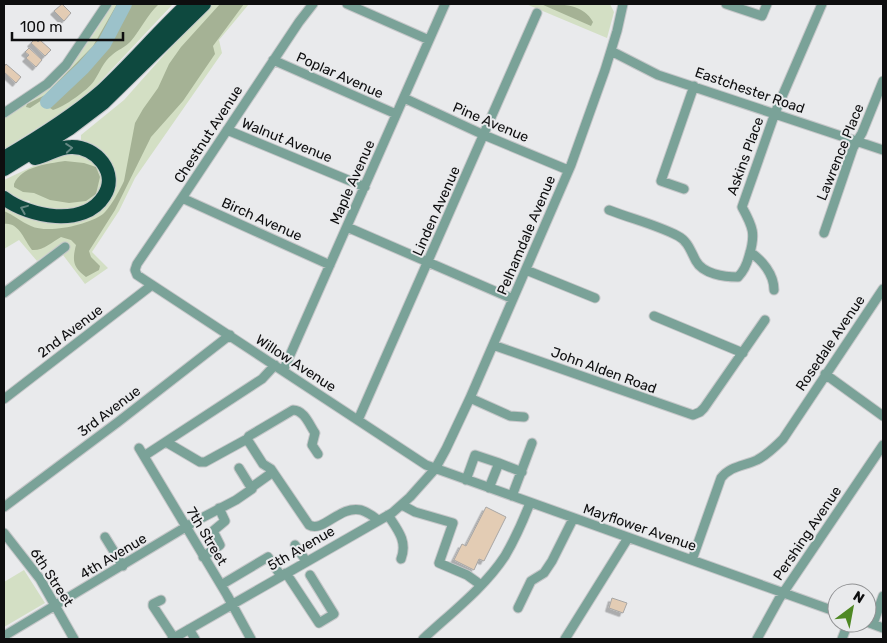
<svg xmlns="http://www.w3.org/2000/svg" width="887" height="643" font-family="Rubik,sans-serif">
	<defs>
		<filter id="shadow"><feDropShadow dx="-3.5" dy="3.5" stdDeviation="0" flood-color="#0004"/></filter>
	</defs>
	<rect width="100%" height="100%" fill="#e9eaec"/>
	<!-- green -->
	<path fill="#d3dfc4" d="M113 4H173L96 86 68 109 4 149V118C19 108 35 99 49 87 76 64 94 33 113 4Z
		M212 4H249L219 40 222 53 135 178 119 211 92 252 108 268 85 284 63 255 67 251 64 242 37 261 19 240 4 249V205L25 218 49 223 79 220 114 185C113 160 107 147 81 140V135L124 100 196 19Z
		M526 4H610L614 12 607 38Z
		M80 150 103 168V189L90 205 58 211 28 206 30 201 21 200 4 189V180L63 152Z
		M24 570 45 603 4 627V582Z"/>
	<!-- forest -->
	<path fill="#a5b295" d="M117 4H159C147 15 141 29 131 41 126 47 117 50 112 55 103 62 100 72 94 81 88 90 64 107 53 110L50 108V105L54 101 48 96 30 108 26 107 27 104 45 95 93 46Z
		M220 4H244L213 46 215 54 183 101 151 137 115 210 89 251 91 257 100 266 99 270 86 277C73 267 72 261 76 245L71 240 61 237C52 242 43 251 32 250 24 240 19 222 4 224V211C14 215 21 222 31 226 48 234 88 225 103 214 110 208 120 190 124 181L135 123 143 109 158 88 169 64 181 47Z
		M541 4C559 4 583 3 593 22L591 26Z
		M65 161 84 163 96 167 100 177 96 194 86 201 69 203 50 200 34 193 23 192 14 187V184C22 166 47 164 65 161Z"/>
	<g fill="none" stroke-linecap="round" stroke-linejoin="round">
		<!-- river -->
		<path stroke="#9cc2ca" stroke-width="14" d="M47 102 83 68 104 44 125 4"/>
	</g>
	<!-- building -->
	<path fill="#e3ccb4" stroke="#a8a6a4" filter="url(#shadow)" d="M62 4 71 13 64 21 54 11Z
		M35 39 38 42 40 40 51 50 45 56 31 43Z
		M29 48 42 60 36 67 26 58 29 55 25 52Z
		M6 64 21 77 16 83 4 72V67Z
		M486 507 506 517 484 561 479 559 474 570 454 560 462 544 466 546Z
		M612 598 627 603 623 613 609 608Z"/>
	<g fill="none" stroke-linecap="round" stroke-linejoin="round">
		<defs>
			<path id="minor" d="M313 4 299 22 182 198 137 264 135 270 137 275 426 465 837 612
				M347 4 429 40
				M726 4 762 16 767 4
				M611 51 658 75 883 150
				M273 60 396 114
				M404 98 484 135 568 170
				M4 113 47 84 66 65 107 4
				M227 130 365 187
				M684 189 661 181 694 86
				M182 198 330 265
				M609 210C632 219 657 225 678 236 688 241 691 252 696 261 703 274 724 277 738 277 744 271 747 264 749 256 756 234 753 227 742 207L775 113 822 4
				M347 227 513 299
				M824 233 853 148 862 133 883 81
				M750 252C762 260 774 274 774 290
				M526 270 595 298
				M4 293 65 247
				M654 316 743 353
				M493 345 693 415 700 412 704 408 765 320
				M283 371 445 4
				M825 374 883 416
				M470 398 510 416 524 417
				M4 399 152 285
				M358 420 537 13
				M166 442 200 462H205L247 439
				M139 448 227 595 251 639
				M318 454 312 445 315 433C309 424 304 410 293 410L249 436 247 439 263 464 271 469 309 525C323 533 340 505 361 510 367 512 373 516 378 520
				M144 456 262 379 275 365
				M466 480 475 455 499 463
				M252 487 273 472
				M489 488 499 463 522 472
				M512 496 532 443
				M402 505 415 512 453 523 439 563 467 575 481 585
				M4 507 118 422 230 335
				M388 515C397 529 408 541 401 559
				M4 533 40 579 74 639
				M105 537 123 566
				M295 545 306 561
				M203 557 220 545 213 531 225 521 219 508
				M692 560 721 478C730 466 744 466 757 460 767 455 775 447 783 439L883 289
				M286 573 319 623 334 614 310 575
				M221 585 268 557 281 576
				M161 600 153 604V606L174 638
				M518 608 531 581 544 573 552 561 573 519
				M867 622 883 628
				M873 624 883 596
				M189 629 195 639
				M4 636 194 522 236 500 252 489 239 468
				M172 639 392 513 410 497 435 469 446 449 470 398 571 165 605 70 617 31 623 4
				M423 639C451 613 484 588 505 556 515 539 523 521 530 503
				M565 639 628 538
				M757 639 779 599 883 445
				M842 639 848 623"/>
			<path id="highway" d="M4 158C38 138 72 117 102 91 132 63 158 32 188 4
				M4 169 70 128 103 103 204 4
				M4 198C29 217 84 228 104 196 119 173 96 146 71 147 58 147 48 155 35 158"/>
		</defs>
		<!-- minor casing -->
		<use href="#minor" stroke="#c6c7c9" stroke-width="11"/>
		<!-- highway casing -->
		<use href="#highway" stroke="#c6c7c9" stroke-width="16"/>
		<!-- minor -->
		<use href="#minor" stroke="#7aa298" stroke-width="9"/>
		<!-- highway -->
		<use href="#highway" stroke="#0e493f" stroke-width="14"/>
	</g>
	<!-- one-way arrows -->
	<defs><path id="oneway-chevron" d="M-2-3.5L2.5 0L-2 3.5" fill="none" stroke-width="1.6" stroke-linecap="round" stroke-linejoin="round" transform="scale(1.25)"/></defs>
	<g stroke="#668984">
		<use href="#oneway-chevron" transform="translate(69 148) rotate(-5)"/>
		<use href="#oneway-chevron" transform="translate(24 209) rotate(-158)"/>
	</g>
	<g text-anchor="middle" stroke-width="4" stroke-linejoin="round" paint-order="stroke">
		<!-- street labels -->
		<g font-size="14" fill="#0e0e0f" stroke="#e9eaec">
			<text transform="translate(340 75) rotate(24)" y="5">Poplar Avenue</text>
			<text transform="translate(750 90) rotate(19)" y="5">Eastchester Road</text>
			<text transform="translate(491 122) rotate(23)" y="5">Pine Avenue</text>
			<text transform="translate(208 134) rotate(-57)" y="5">Chestnut Avenue</text>
			<text transform="translate(287 140) rotate(22)" y="5">Walnut Avenue</text>
			<text transform="translate(840 152) rotate(-68)" y="5">Lawrence Place</text>
			<text transform="translate(745 156) rotate(-70)" y="5">Askins Place</text>
			<text transform="translate(352 182) rotate(-66)" y="5">Maple Avenue</text>
			<text transform="translate(436 211) rotate(-66)" y="5">Linden Avenue</text>
			<text transform="translate(262 219) rotate(24)" y="5">Birch Avenue</text>
			<text transform="translate(526 235) rotate(-67)" y="5">Pelhamdale Avenue</text>
			<text transform="translate(70 331) rotate(-37)" y="5">2nd Avenue</text>
			<text transform="translate(830 343) rotate(-56)" y="5">Rosedale Avenue</text>
			<text transform="translate(296 363) rotate(33)" y="5">Willow Avenue</text>
			<text transform="translate(604 370) rotate(20)" y="5">John Alden Road</text>
			<text transform="translate(109 411) rotate(-37)" y="5">3rd Avenue</text>
			<text transform="translate(640 527) rotate(19)" y="5">Mayflower Avenue</text>
			<text transform="translate(807 533) rotate(-56)" y="5">Pershing Avenue</text>
			<text transform="translate(207 536) rotate(59)" y="5">7th Street</text>
			<text transform="translate(301 548) rotate(-30)" y="5">5th Avenue</text>
			<text transform="translate(113 556) rotate(-31)" y="5">4th Avenue</text>
			<text transform="translate(52 577) rotate(57)" y="5">6th Street</text>
		</g>
	</g>
	<!-- border -->
	<rect width="887" height="643" fill="none" stroke="#0e0e0f" stroke-width="10"/>
	<!-- north arrow -->
	<g transform="translate(852 608) rotate(32)"><circle r="24" fill="#e9eaec" stroke="#919294"/>
	<path d="M0-4L9 19L0 12L-9 19Z" fill="#4f8824"/>
	<text y="-8" font-size="14" font-weight="bold" text-anchor="middle" fill="#0e0e0f">N</text>
	</g>
	<!-- scale -->
	<path d="M12 32v8h111v-8" fill="none" stroke="#0e0e0f" stroke-width="2.5"/>
	<text x="20" y="32" font-size="15" fill="#0e0e0f" stroke="#e9eaec" stroke-width="4" paint-order="stroke">100 m</text>
</svg>
